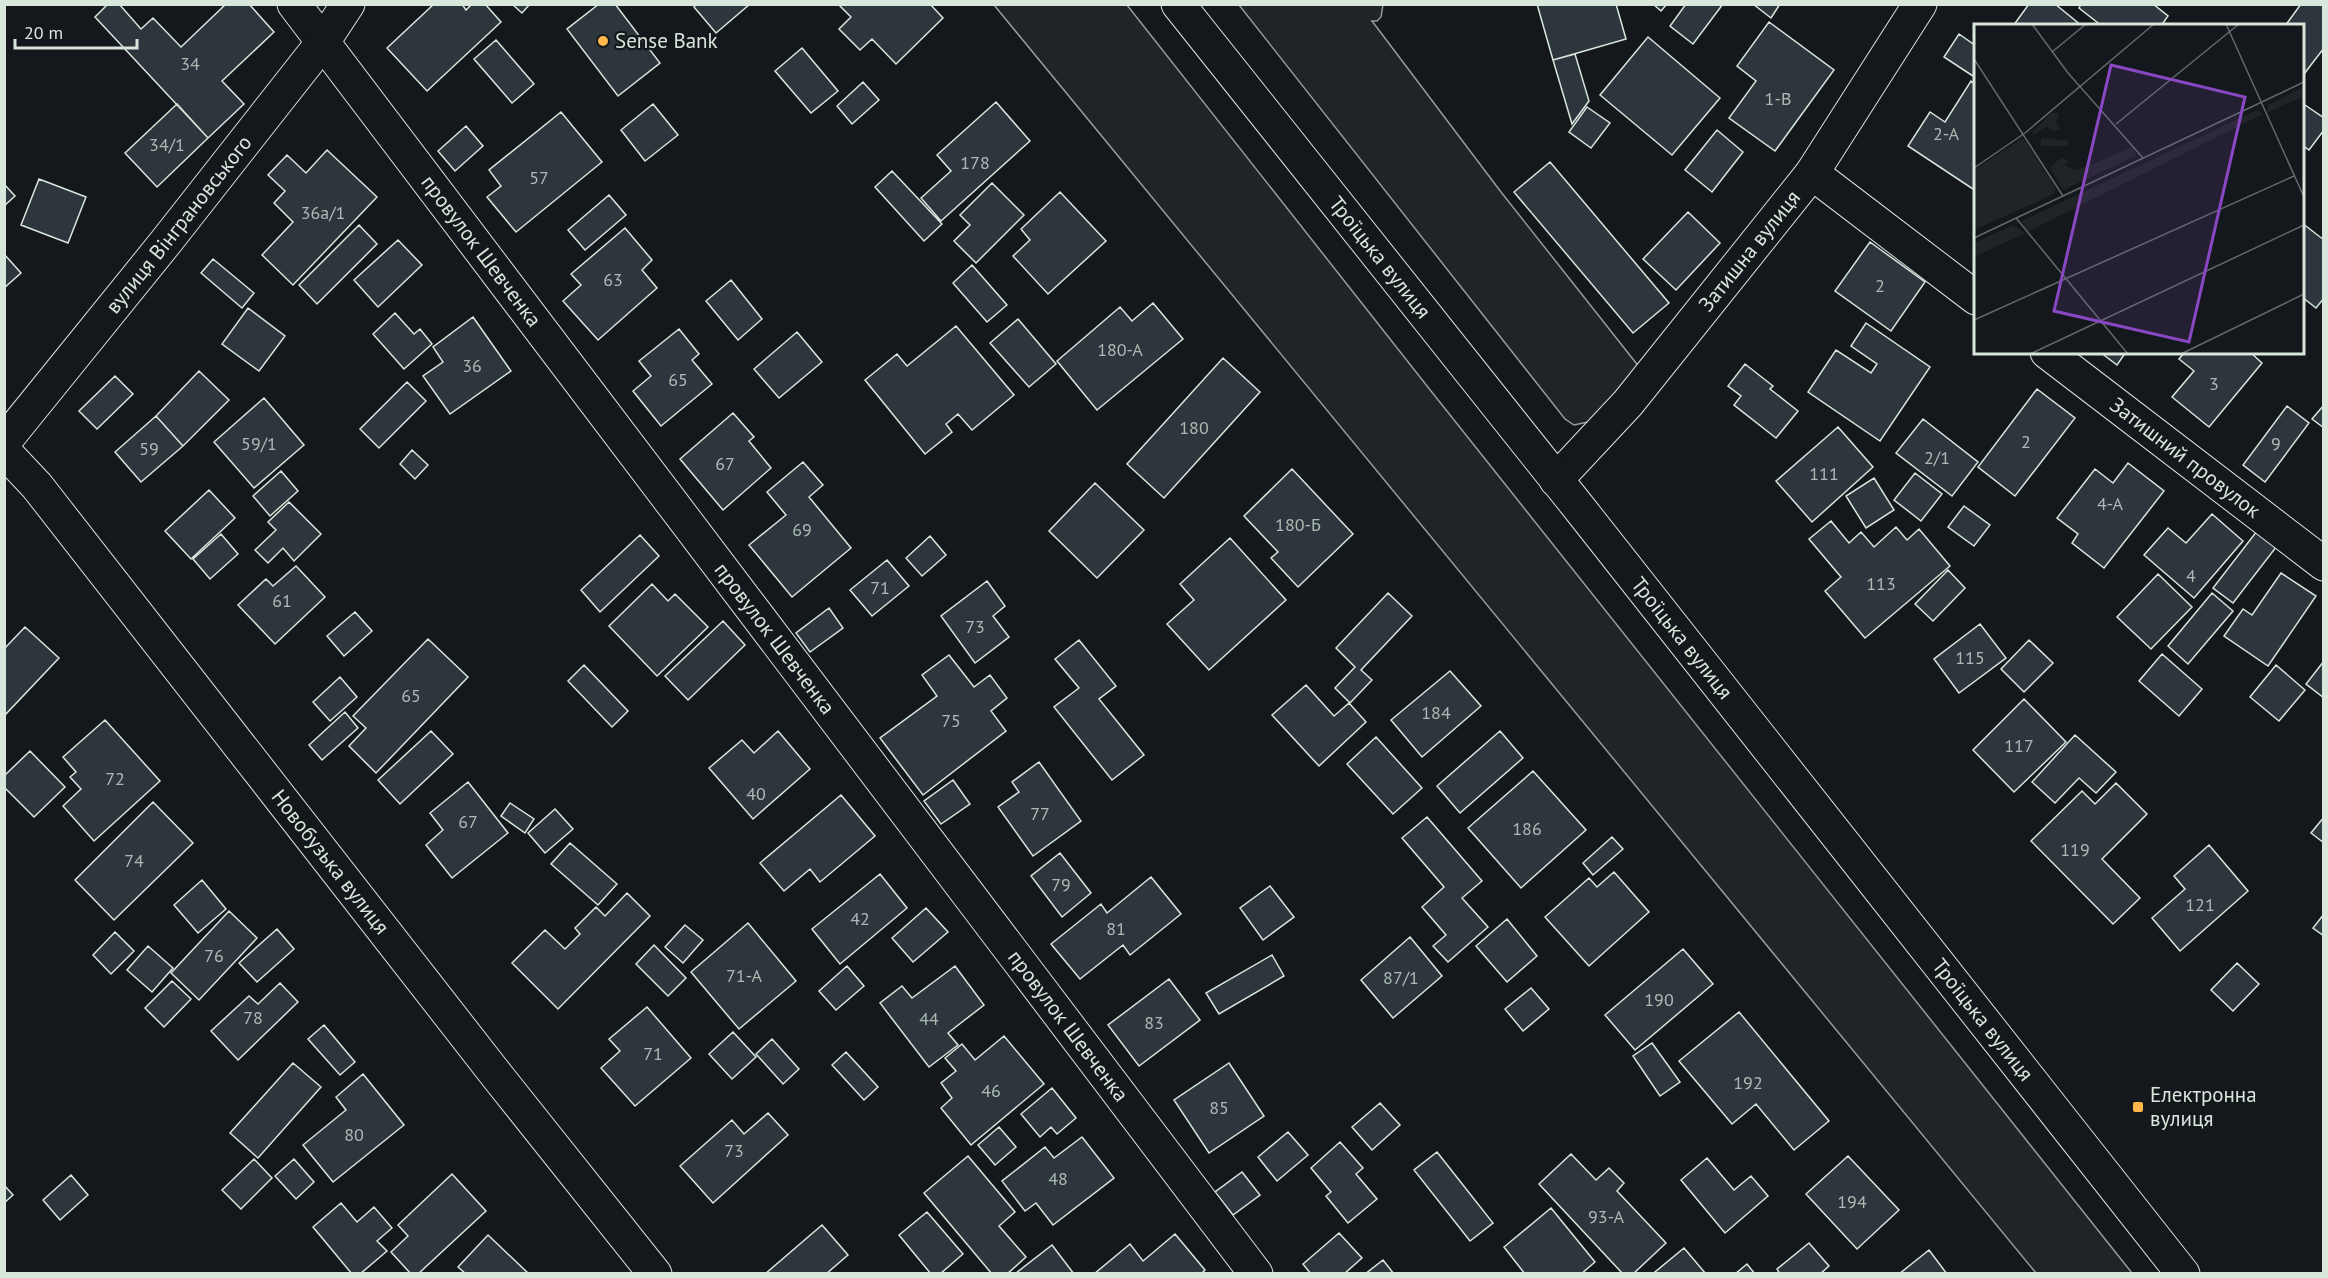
<svg xmlns="http://www.w3.org/2000/svg" width="2328" height="1278" font-family="'PT Sans',sans-serif">
	<rect width="100%" height="100%" fill="#14181c"/>
	<!-- green -->
	<path fill="#202428" stroke="#939e99" stroke-width="1.5" d="M994 5H1127L1431 391 2132 1273H2036Z
		M1239 5H1383L1381 17 1377 21H1372L1501 192 1640 368 1588 422 1574 425 1565 419Z"/>
	<!-- building -->
	<path fill="#2c363c" stroke="#d8e6dc" stroke-width="1.5" d="M108 4H119L141 29 153 18 181 47 226 4H249L274 32 222 81 244 104 208 138 95 17Z
		M434 4H462L466 10 472 4H485L501 22 427 91 387 48Z
		M512 4H530L522 13Z
		M599 4H615L660 63 618 96 567 29Z
		M697 4H750L716 33 694 7Z
		M838 4H930L943 18 896 64 872 39 860 50 839 29 851 17Z
		M1537 4H1616L1626 39 1553 60Z
		M1653 4H1667L1661 11Z
		M1686 4H1723L1693 44 1670 26Z
		M1753 4H1780L1771 18Z
		M2029 4H2055L2082 26H2013Z
		M2081 4H2153L2168 16 2161 26H2102L2079 8Z
		M2301 4H2324V48L2304 74 2302 72V26H2285Z
		M1769 22 1834 70 1775 151 1729 118 1756 81 1737 66Z
		M1959 34 1976 46V78L1944 57Z
		M1648 37 1720 98 1672 155 1600 95Z
		M496 40 534 84 512 103 474 59Z
		M802 48 838 91 811 113 775 71Z
		M1575 54 1589 101 1572 124 1553 60Z
		M1971 81 1976 85V191L1908 146 1930 112 1945 122Z
		M863 82 879 100 852 124 837 106Z
		M996 102 1030 141 941 221 921 198 951 171 937 155Z
		M2302 103 2324 118V130L2309 150 2302 145Z
		M177 104 208 138 157 187 125 153Z
		M653 104 678 135 645 161 621 130Z
		M1587 107 1610 123 1591 148 1569 132Z
		M561 112 602 162 516 232 487 197 501 186 489 170Z
		M466 126 483 146 455 171 438 151Z
		M1717 130 1743 152 1712 192 1685 170Z
		M327 150 377 197 293 285 262 255 293 222 274 203 285 191 268 175 287 155 306 173Z
		M1550 162 1669 303 1633 333 1514 192Z
		M892 171 942 224 924 241 875 187Z
		M39 179 86 197 68 243 21 225Z
		M992 183 1024 215 976 263 954 241 970 225 960 215Z
		M4 184 15 196 4 206Z
		M1060 192 1106 241 1048 294 1013 256 1030 240 1021 229Z
		M609 195 626 215 585 250 568 230Z
		M1688 212 1720 243 1676 290 1643 259Z
		M2302 223 2324 240V298L2316 308 2302 297Z
		M359 225 377 244 317 304 299 285Z
		M625 228 652 260 642 270 657 288 598 340 563 301 581 285 571 274Z
		M398 240 422 265 378 307 354 280Z
		M1870 242 1925 282 1891 331 1835 291Z
		M4 254 21 273 4 288Z
		M213 259 254 293 242 308 201 273Z
		M972 265 1007 305 987 322 953 283Z
		M731 280 762 319 738 340 706 301Z
		M1153 303 1183 339 1097 410 1057 361 1120 307 1132 321Z
		M248 308 285 336 259 371 222 344Z
		M395 313 414 334 420 329 432 344 404 369 373 334Z
		M473 317 511 371 450 414 423 376 443 362 433 347Z
		M1018 319 1056 364 1029 387 990 343Z
		M1866 323 1930 367 1880 441 1808 392 1836 350 1871 373 1877 364 1851 346Z
		M956 326 1014 395 972 430 958 414 946 424 952 432 925 454 865 380 897 354 907 366Z
		M679 329 699 354 692 360 712 384 661 426 633 391 651 376 639 361Z
		M797 332 822 362 779 398 754 369Z
		M2100 352H2126L2117 365Z
		M2185 352H2250L2262 363 2209 427 2172 397 2194 371 2179 359Z
		M1223 358 1260 392 1164 498 1127 464Z
		M1745 364 1773 386 1770 389 1798 411 1776 438 1734 405 1741 396 1728 386Z
		M199 371 229 400 183 446 156 416Z
		M115 376 133 394 97 429 79 411Z
		M407 382 426 401 379 448 360 429Z
		M2037 389 2075 418 2015 496 1978 467Z
		M264 398 304 445 254 488 214 442Z
		M2324 405V428L2312 419Z
		M2287 406 2309 423 2265 482 2243 465Z
		M733 413 754 437 749 441 771 468 723 510 680 459Z
		M156 416 183 446 141 482 115 452Z
		M1923 419 1978 462 1952 496 1896 453Z
		M1838 427 1873 467 1812 522 1776 481Z
		M412 450 428 465 415 479 400 464Z
		M803 462 823 485 809 497 851 548 792 597 749 545 786 515 767 492Z
		M2128 463 2164 491 2104 568 2072 543 2078 534 2057 518 2095 469 2113 483Z
		M1292 469 1353 534 1298 587 1271 558 1278 552 1244 516Z
		M281 471 298 491 270 516 253 496Z
		M1915 473 1942 494 1921 521 1894 500Z
		M1874 478 1894 510 1866 528 1846 496Z
		M1095 483 1144 530 1097 578 1049 531Z
		M209 490 235 518 191 559 165 531Z
		M289 502 321 534 294 561 283 548 268 563 255 550 276 530 268 522Z
		M1964 506 1990 525 1974 546 1948 527Z
		M2212 514 2243 541 2194 598 2144 555 2168 528 2186 543Z
		M1831 521 1849 543 1861 532 1874 547 1896 527 1907 540 1919 529 1950 566 1865 638 1825 591 1841 577 1809 539Z
		M2257 531 2277 546 2233 603 2213 588Z
		M221 534 238 554 210 579 193 559Z
		M640 535 659 556 600 612 581 590Z
		M930 536 946 555 922 576 906 558Z
		M1230 538 1286 600 1209 670 1167 624 1194 600 1180 584Z
		M887 560 909 586 872 616 850 590Z
		M296 566 325 597 275 644 238 605 266 579 273 586Z
		M1948 570 1965 588 1933 621 1915 604Z
		M2281 573 2316 596 2268 666 2224 636 2243 609 2252 615Z
		M2158 574 2192 607 2151 649 2117 617Z
		M987 581 1005 606 993 616 1009 637 975 663 941 616Z
		M652 584 668 601 675 594 708 627 657 676 609 626Z
		M1388 593 1412 616 1361 670 1372 680 1350 703 1335 688 1355 667 1336 648Z
		M2212 593 2233 611 2188 664 2168 646Z
		M829 608 843 628 810 652 796 633Z
		M355 612 372 631 344 656 327 636Z
		M723 621 745 645 688 700 665 676Z
		M1980 624 2006 658 1959 693 1934 659Z
		M25 627 59 658 4 716V649Z
		M428 639 468 677 376 773 349 746 366 728 353 716Z
		M1079 640 1116 686 1099 699 1144 755 1112 780 1054 707 1079 688 1055 659Z
		M2029 640 2053 663 2024 692 2001 669Z
		M2162 654 2202 689 2179 716 2139 681Z
		M949 655 974 687 990 675 1007 698 991 711 1006 731 923 795 880 738 937 696 922 675Z
		M2324 661V698L2306 684Z
		M584 665 628 711 612 727 568 681Z
		M2276 665 2305 690 2279 721 2250 697Z
		M1450 671 1481 706 1422 757 1391 720Z
		M340 677 357 697 330 721 313 702Z
		M1306 685 1334 716 1349 703 1366 722 1319 766 1272 715Z
		M2024 699 2066 742 2014 792 1973 750Z
		M345 712 358 728 322 760 309 745Z
		M105 720 160 781 94 841 63 806 81 789 70 777 76 772 63 757Z
		M431 731 453 754 400 804 378 780Z
		M778 731 810 769 753 819 709 768 742 740 754 753Z
		M1500 731 1523 758 1460 813 1437 786Z
		M2075 735 2116 772 2096 793 2079 778 2055 803 2032 782Z
		M1376 737 1422 788 1393 814 1347 764Z
		M30 751 65 787 34 817 4 787V776Z
		M1039 762 1081 821 1033 856 998 807 1019 792 1012 782Z
		M1533 771 1586 830 1521 888 1468 828Z
		M953 780 970 804 941 824 924 801Z
		M468 782 508 833 452 878 426 845 443 830 430 813Z
		M2116 783 2147 814 2102 859 2140 898 2113 924 2031 841 2082 791 2095 804Z
		M841 795 875 836 820 882 810 869 784 891 760 863Z
		M153 802 193 843 114 920 75 880Z
		M510 803 534 819 525 833 501 816Z
		M555 809 573 829 545 853 528 833Z
		M1427 817 1482 881 1462 898 1488 927 1448 962 1433 946 1446 935 1422 907 1444 887 1402 838Z
		M2324 817V843L2311 833Z
		M1612 837 1623 849 1593 875 1583 863Z
		M570 843 617 884 598 905 551 864Z
		M2209 845 2248 891 2180 951 2152 918 2185 889 2174 876Z
		M1060 853 1091 893 1062 917 1031 876Z
		M1614 872 1649 912 1589 966 1545 917 1589 878 1597 887Z
		M880 874 907 908 840 964 812 929Z
		M1151 877 1181 914 1130 955 1123 945 1080 979 1051 944 1101 904 1107 913Z
		M202 880 226 909 198 933 174 905Z
		M1270 886 1294 917 1263 940 1240 908Z
		M627 893 650 916 558 1009 512 963 545 930 565 949 580 934 575 928 596 907 605 916Z
		M926 908 948 932 913 962 892 938Z
		M229 911 257 938 199 1000 171 973Z
		M2324 914V936L2313 928Z
		M1507 919 1537 956 1507 982 1476 946Z
		M748 923 796 981 739 1029 691 972Z
		M685 925 703 940 683 963 665 947Z
		M277 929 294 949 257 982 239 963Z
		M115 932 134 951 111 974 93 955Z
		M1410 937 1442 976 1393 1018 1361 980Z
		M654 945 686 978 668 996 636 964Z
		M148 946 173 968 152 992 127 970Z
		M1683 949 1713 984 1635 1050 1605 1015Z
		M1272 955 1284 976 1219 1014 1206 993Z
		M2237 963 2259 984 2233 1011 2211 990Z
		M847 966 864 986 836 1010 819 991Z
		M955 966 984 1005 948 1033 958 1045 929 1067 880 1003 902 986 912 998Z
		M1169 979 1200 1020 1139 1066 1108 1025Z
		M172 981 191 999 164 1027 145 1008Z
		M280 983 298 1002 238 1060 211 1031 249 996 258 1004Z
		M1531 988 1549 1009 1523 1031 1505 1009Z
		M647 1007 691 1058 635 1106 601 1068 620 1051 609 1039Z
		M1739 1012 1829 1121 1794 1150 1756 1104 1732 1124 1679 1061Z
		M324 1025 355 1062 340 1075 308 1039Z
		M733 1032 756 1057 732 1079 709 1054Z
		M1004 1036 1044 1084 971 1145 941 1108 952 1098 941 1083 956 1071 945 1058 962 1044 975 1060Z
		M772 1039 799 1069 783 1084 756 1054Z
		M1652 1043 1680 1082 1660 1096 1633 1056Z
		M846 1052 878 1087 864 1100 832 1065Z
		M293 1063 321 1087 258 1158 230 1133Z
		M1229 1063 1264 1116 1209 1153 1174 1100Z
		M363 1074 404 1125 333 1182 303 1145 346 1110 336 1097Z
		M1052 1088 1076 1118 1057 1134 1051 1127 1040 1137 1021 1114Z
		M1380 1103 1400 1125 1372 1150 1352 1127Z
		M768 1113 788 1135 713 1203 680 1166 732 1120 744 1134Z
		M999 1127 1016 1147 995 1165 978 1145Z
		M1288 1132 1308 1155 1277 1181 1258 1157Z
		M1082 1137 1114 1178 1053 1225 1036 1203 1025 1211 1002 1181 1045 1147 1054 1158Z
		M1340 1142 1363 1168 1356 1174 1377 1199 1348 1223 1326 1196 1331 1192 1311 1168Z
		M1437 1152 1493 1223 1470 1241 1414 1170Z
		M1571 1154 1596 1180 1609 1168 1624 1183 1617 1191 1666 1243 1633 1274H1623L1539 1184Z
		M968 1156 1015 1212 999 1226 1026 1257 1007 1274H992L924 1193Z
		M1848 1156 1899 1210 1857 1249 1806 1194Z
		M1707 1158 1734 1190 1751 1176 1768 1196 1725 1233 1681 1180Z
		M254 1159 272 1178 241 1209 222 1190Z
		M294 1159 314 1182 296 1199 275 1176Z
		M1242 1172 1260 1195 1233 1215 1215 1192Z
		M452 1174 486 1211 418 1274H411L391 1252 408 1236 398 1225Z
		M71 1175 88 1195 60 1220 43 1200Z
		M4 1185 13 1195 4 1203Z
		M341 1203 357 1222 374 1207 392 1228 377 1241 387 1251 360 1274H352L313 1227Z
		M1551 1208 1595 1262 1581 1274H1525L1504 1247Z
		M927 1212 963 1254 940 1274H931L899 1235Z
		M822 1225 848 1255 826 1274H765Z
		M1339 1233 1362 1258 1344 1274H1311L1303 1264Z
		M1175 1234 1205 1270 1201 1274H1094L1130 1244 1143 1261Z
		M488 1235 529 1274H466L458 1267Z
		M1809 1243 1829 1266 1820 1274H1780L1777 1269Z
		M1052 1245 1074 1274H1016V1273Z
		M1684 1248 1706 1274H1656L1655 1272Z
		M1929 1250 1947 1274H1899Z
		M1383 1260 1394 1274H1365Z
		M1747 1264 1755 1274H1735Z"/>
	<g fill="none" stroke-linecap="round" stroke-linejoin="round">
		<defs>
			<g id="minor">
				<path id="s1" d="M294 4 1256 1274"/>
				<path d="M1812 173 1976 298"/>
				<path id="s2" d="M2047 352 2324 564"/>
				<path id="s3" d="M4 442 165 243 323 42 348 4"/>
				<path id="s4" d="M4 451 37 486 498 1077 655 1274"/>
				<path id="s5" d="M1556 480 1628 403 1812 173 1920 4"/>
			</g>
			<g id="primary">
				<path id="s6" d="M1178 4 1580 509 2183 1274"/>
			</g>
		</defs>
		<!-- minor casing -->
		<use href="#minor" stroke="#d8e6dc" stroke-width="35"/>
		<!-- primary casing -->
		<use href="#primary" stroke="#d8e6dc" stroke-width="35"/>
		<!-- minor -->
		<use href="#minor" stroke="#14181c" stroke-width="33"/>
		<!-- primary -->
		<use href="#primary" stroke="#14181c" stroke-width="33"/>
	</g>
	<!-- markers -->
	<g fill="#ffb74d" stroke="#14181c" stroke-width="2">
		<circle cx="603" cy="41" r="6"/>
		<rect x="2132" y="1101" width="12" height="12" rx="3"/>
	</g>
	<g text-anchor="middle" stroke-width="4.5" stroke-linejoin="round" paint-order="stroke">
		<!-- number labels -->
		<g font-size="18" fill="#adbab4">
			<text x="190" y="70">34</text>
			<text x="1778" y="105">1-В</text>
			<text x="1946" y="140">2-А</text>
			<text x="167" y="151">34/1</text>
			<text x="975" y="169">178</text>
			<text x="539" y="184">57</text>
			<text x="323" y="219">36а/1</text>
			<text x="613" y="286">63</text>
			<text x="1880" y="292">2</text>
			<text x="1120" y="356">180-А</text>
			<text x="472" y="372">36</text>
			<text x="678" y="386">65</text>
			<text x="2214" y="390">3</text>
			<text x="1194" y="434">180</text>
			<text x="2026" y="448">2</text>
			<text x="259" y="450">59/1</text>
			<text x="2276" y="450">9</text>
			<text x="149" y="455">59</text>
			<text x="1937" y="464">2/1</text>
			<text x="725" y="470">67</text>
			<text x="1824" y="480">111</text>
			<text x="2110" y="510">4-А</text>
			<text x="1298" y="531">180-Б</text>
			<text x="802" y="536">69</text>
			<text x="2191" y="582">4</text>
			<text x="1881" y="590">113</text>
			<text x="880" y="594">71</text>
			<text x="282" y="607">61</text>
			<text x="975" y="633">73</text>
			<text x="1970" y="664">115</text>
			<text x="411" y="702">65</text>
			<text x="1436" y="719">184</text>
			<text x="951" y="727">75</text>
			<text x="2019" y="752">117</text>
			<text x="115" y="785">72</text>
			<text x="756" y="800">40</text>
			<text x="1040" y="820">77</text>
			<text x="468" y="828">67</text>
			<text x="1527" y="835">186</text>
			<text x="2075" y="856">119</text>
			<text x="134" y="867">74</text>
			<text x="1061" y="891">79</text>
			<text x="2200" y="911">121</text>
			<text x="860" y="925">42</text>
			<text x="1116" y="935">81</text>
			<text x="214" y="962">76</text>
			<text x="744" y="982">71-А</text>
			<text x="1401" y="984">87/1</text>
			<text x="1659" y="1006">190</text>
			<text x="253" y="1024">78</text>
			<text x="929" y="1025">44</text>
			<text x="1154" y="1029">83</text>
			<text x="653" y="1060">71</text>
			<text x="1748" y="1089">192</text>
			<text x="991" y="1097">46</text>
			<text x="1219" y="1114">85</text>
			<text x="354" y="1141">80</text>
			<text x="734" y="1157">73</text>
			<text x="1058" y="1185">48</text>
			<text x="1852" y="1208">194</text>
			<text x="1606" y="1223">93-А</text>
		</g>
		<!-- poi labels -->
		<g font-size="21" fill="#d8e6dc" stroke="#14181c" text-anchor="start">
			<text x="615" y="48">Sense Bank</text>
			<text x="2150" y="1102">Електронна<tspan x="2150" dy="24">вулиця</tspan></text>
		</g>
		<!-- street labels -->
		<g font-size="21" fill="#d8e6dc" stroke="#14181c">
			<text dy="7" stroke="none"><textPath href="#s3" startOffset="279">вулиця Вінграновського</textPath></text>
			<text dy="7" stroke="none"><textPath href="#s1" startOffset="310">провулок Шевченка</textPath></text>
			<text dy="7" stroke="none"><textPath href="#s5" startOffset="300">Затишна вулиця</textPath></text>
			<text dy="7" stroke="none"><textPath href="#s6" startOffset="324">Троїцька вулиця</textPath></text>
			<text dy="7" stroke="none"><textPath href="#s2" startOffset="174">Затишний провулок</textPath></text>
			<text dy="7" stroke="none"><textPath href="#s6" startOffset="810">Троїцька вулиця</textPath></text>
			<text dy="7" stroke="none"><textPath href="#s1" startOffset="796">провулок Шевченка</textPath></text>
			<text dy="7" stroke="none"><textPath href="#s4" startOffset="525">Новобузька вулиця</textPath></text>
			<text dy="7" stroke="none"><textPath href="#s6" startOffset="1296">Троїцька вулиця</textPath></text>
			<text dy="7" stroke="none"><textPath href="#s1" startOffset="1282">провулок Шевченка</textPath></text>
		</g>
	</g>
	<!-- overview -->
	<g transform="translate(1974 24)">
		<rect width="330" height="330" fill="#14181c"/>
		<path d="M330 63V72L293 89 294 81ZM283 86 289 90 53 208 48 197ZM78 89H85L82 99 86 105 79 107 73 102 59 111V107ZM49 114 81 163 80 170 0 206V146ZM74 114 93 117 95 122H67V115ZM159 123 162 132 89 166 76 143 88 133 94 137 90 141 103 146ZM39 201 51 209 0 233V219Z" fill="#202428"/>
		<path fill="none" stroke="#626a69" stroke-width="1.5" d="M58 0 94 49 169 134M252 0 330 173M78 28 112 0M0 35 89 172M142 100 265 0M0 144 51 109 180 0M42 194 154 330M0 214 330 58M0 296 320 152M56 330 330 201M207 330 330 270"/>
		<path fill="#8948c3" fill-opacity="0.15" stroke="#8948c3" stroke-width="3" d="M137 41 271 73 215 318 80 287Z"/>
		<rect width="330" height="330" fill="none" stroke="#d8e6dc" stroke-width="3"/>
	</g>
	<!-- border -->
	<rect width="2328" height="1278" fill="none" stroke="#d8e6dc" stroke-width="12"/>
	<!-- scale -->
	<path d="M15 39v9h122v-9" fill="none" stroke="#d8e6dc" stroke-width="3"/>
	<text x="24" y="39" font-size="18" fill="#d8e6dc" stroke="#14181c" stroke-width="4.5" paint-order="stroke">20 m</text>
</svg>
